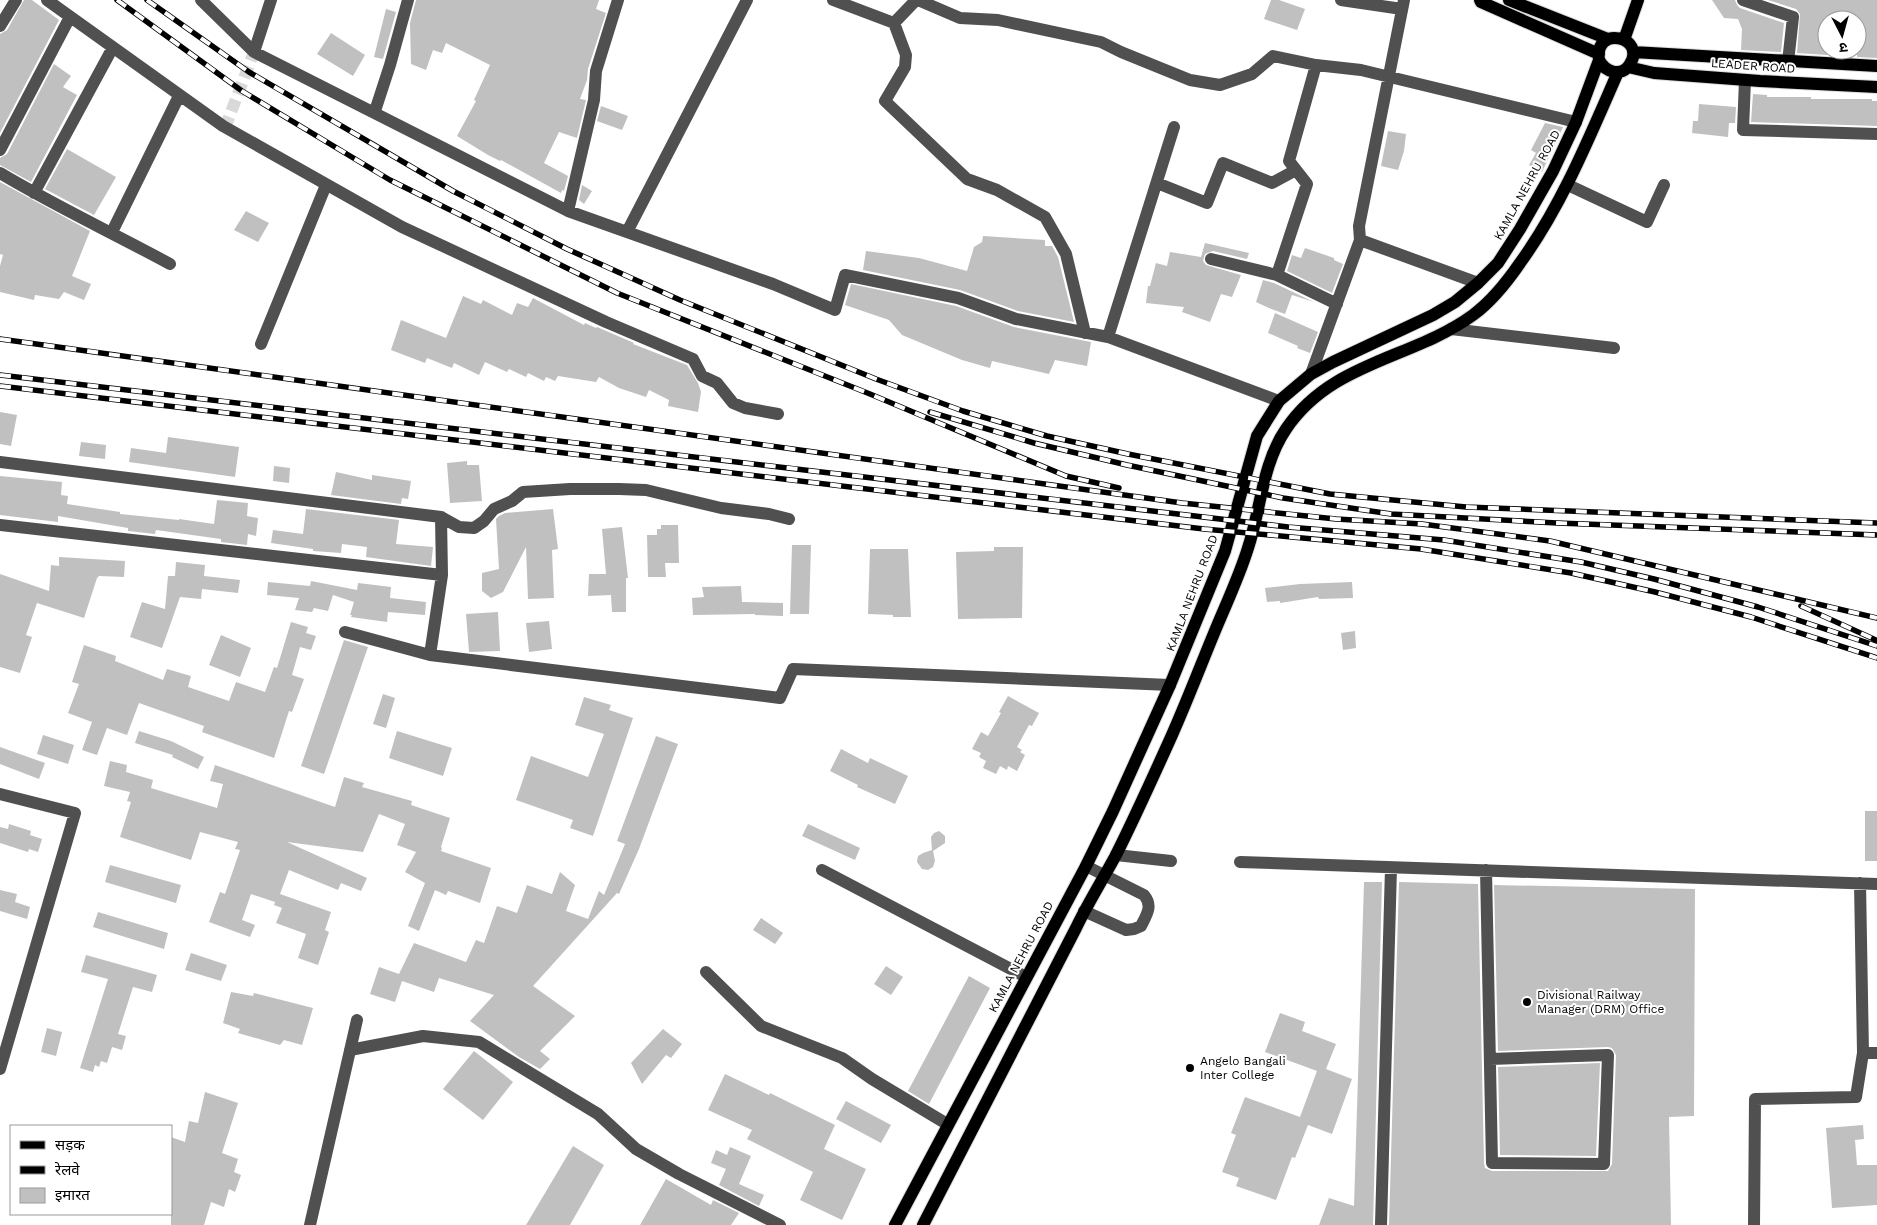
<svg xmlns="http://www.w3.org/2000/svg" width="1877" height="1225" font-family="'Work Sans','Noto Sans Devanagari',sans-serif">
	<rect width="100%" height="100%" fill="#fff"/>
	<!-- building -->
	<path fill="#c0c0c0" d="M24 0H32L59 20 0 133V34L7 30Z
		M416 0H599L596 9 606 13 588 69 587 80 580 99 586 100 577 138 559 132 544 163 568 176 564 191 562 190 561 193 501 160 500 161 488 155 457 136 476 101 474 100 490 65 446 43 442 53 433 50 426 70 411 64 410 23Z
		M1271 0H1279L1305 9 1297 30 1264 19Z
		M1712 0H1735L1737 5 1740 8 1784 23 1781 52 1741 50 1742 29 1738 19 1724 18Z
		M1768 0H1877V58L1857 57V20H1827V55L1797 53 1800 14 1796 9Z
		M386 9 396 12 383 59 374 57Z
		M331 33 365 55 353 76 317 54Z
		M54 64 71 76 63 87 77 95 31 182 0 165V158L7 154Z
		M1753 94 1767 95V97H1811V99H1872V101H1877V126L1751 122Z
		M1699 104 1736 107 1735 123H1729L1728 137 1692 133 1693 121H1698Z
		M601 106 628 116 622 130 597 121Z
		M1545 123 1563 127 1542 172 1529 165 1536 153 1531 150Z
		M1388 131 1406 134 1404 151 1398 170 1381 166Z
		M67 149 116 177 94 215 45 189Z
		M0 182 90 231 72 276 91 284 84 300 64 292 59 299 35 295 34 300 0 292V266L3 255 0 254Z
		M582 185 592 191 584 204 579 200Z
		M246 211 269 223 258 242 234 230Z
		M983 236 1045 240V246H1052L1058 257 1074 322 1018 311 960 290 863 270 866 251 919 258 967 271 974 247 982 242Z
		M1205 243 1249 253 1247 259 1213 251 1205 254 1203 261 1206 265 1241 275 1232 297 1221 294 1210 322 1182 312 1184 307 1146 303 1148 286H1150L1156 263 1167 266 1170 252 1201 257Z
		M1305 248 1334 258V260L1343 264 1332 293 1287 271 1292 255 1301 258Z
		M1263 280 1274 283 1314 302 1292 295 1285 314 1269 308 1256 302Z
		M851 284 956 306 1014 327 1091 342 1087 366 1055 360 1049 374 992 361 990 368 962 360 902 335 889 320 845 305Z
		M463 296 481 304 483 300 512 315 517 303 528 307 533 298 584 325 585 323 596 328 597 327 634 343 633 344 687 365 698 383 701 392 698 412 668 406 669 400 649 390 646 397 619 388 599 377 596 382 558 376 555 381 546 377 544 381 528 373 526 377 509 369 507 372 485 362 479 375 454 363 452 368 427 358 425 363 391 350 401 320 446 338Z
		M1275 313 1318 332 1310 353 1297 348 1298 346 1268 333Z
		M0 412 17 415 11 446 0 444Z
		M168 437 239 447 235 477 129 462 131 448 166 453Z
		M81 442 106 445 105 459 79 456Z
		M467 461V465H479L482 501 450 503 447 463Z
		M274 466 290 468 289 483 273 481Z
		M336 472 372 480V475L411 481 408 499 402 498 401 504 331 495Z
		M0 476 62 482 61 495 68 496 67 504 120 512V514L179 520V519L214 524 217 500 248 503 247 516 258 518 256 536 248 534 247 545 221 542V539L156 530 155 534 128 531V528L58 516V522L0 515Z
		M306 509 399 520 396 544 433 547 431 566 366 557 367 547 342 544 341 553 313 551V549L271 543 273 530 303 534Z
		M553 509 558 549 552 550 554 598 528 599 526 547 503 592 491 598 482 591V573L499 569 496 519 499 516 505 513Z
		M661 525H678L679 563H665L666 577H648L647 535H657V529H661Z
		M622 527 628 578H626V612H612L611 595 588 596 589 574H606L602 529Z
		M792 545H811L809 614H790Z
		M994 547H1023L1022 618 958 619 956 552 994 551Z
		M870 549H908L911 617H893V615L868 614Z
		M59 557 125 561 124 577 99 576 97 578 84 618 37 603 26 635 32 637 20 673 0 667V574L49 591 51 565 59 566Z
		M176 562 205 565 204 576 240 580 238 593 202 589 201 599 180 597 162 648 130 637 142 602 165 609 168 576H175Z
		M311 581 357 590 358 583 391 587 390 598 426 602 425 615 388 612 387 622 351 617 352 615H350L354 602 333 595 328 611 314 608 312 612 295 610 299 598 267 595 268 582 310 586Z
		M1352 582 1353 598 1319 599 1318 597 1280 603V601L1267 602 1265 588 1300 584Z
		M741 586 742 602 783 603V616L755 615V614L693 615 692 598 704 597 702 587Z
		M498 612 500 651 469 652 466 614Z
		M549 621 552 649 529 652 526 623Z
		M291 622 308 627 306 633 316 636 311 650 300 647 292 675 304 679 292 712 289 711 274 758 202 732 204 726 139 703 127 735 107 728 97 755 82 750 92 722 68 713 79 684 72 682 84 645 116 656 115 661 163 680 167 669 191 676 188 687 229 701 236 682 265 692 274 667 277 668Z
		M1355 631 1356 648 1343 650 1341 633Z
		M221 635 251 648 240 677 209 665Z
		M344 640 368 647 324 774 301 766Z
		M383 694 395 698 386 728 373 724Z
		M1008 696 1039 713 1032 726 1029 725 1017 747 1022 750 1020 752 1025 755 1017 771 1008 766 1007 770 1000 766 996 774 983 768 986 761 979 757 981 753 972 749 981 732 988 736 1001 713 999 712Z
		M584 697 611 705 609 710 633 718 593 836 570 828 573 820 516 800 531 756 588 777 604 734 575 725Z
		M139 731 171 741 204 757 198 769 172 757 173 755 135 743Z
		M397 731 452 748 443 776 389 758Z
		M43 735 74 745 68 764 37 754Z
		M656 736 678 744 639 849 619 894 617 893 533 986 575 1016 540 1051 550 1059 540 1069 519 1057 470 1021 494 995 439 978 434 992 402 981 395 1002 370 994 379 967 399 974 414 943 466 962 476 940 484 943 497 906 517 913 527 885 552 894 560 872 575 885 566 911 588 919 599 891 604 895 625 844 617 841Z
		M0 747 45 763 39 779 0 764Z
		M841 749 868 763 870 758 908 776 895 804 857 787 858 785 830 771Z
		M110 761 127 765 126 772 153 780 151 788 217 808 223 784 210 781 215 765 335 807 344 777 364 783 362 787 412 801 411 805 450 818 441 847 442 848 441 851 491 868 480 903 448 891 446 895 435 890 419 931 408 926 425 883 405 872 416 852 397 845 405 824 379 814 363 852 287 842 367 878 361 891 341 883 338 890 289 870 280 894 331 912 325 930 329 932 318 965 298 958 306 934 276 923 282 908 274 905 275 902 251 894 242 920 255 925 250 937 209 922 220 892 225 894 240 850 235 849 238 842 200 832 191 860 120 837 131 802 127 801 130 792 104 786Z
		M1865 811H1877V861H1865Z
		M9 824 31 831 30 835 42 839 38 852 29 849 28 852 0 843V827L8 829Z
		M808 824 860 848 855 860 802 836Z
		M939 831 945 836V843L933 851 935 861 933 867 928 870 922 869 917 862 918 856 923 853 932 850 931 837 934 833Z
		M110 865 181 885 176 903 105 882Z
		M1364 882H1382L1373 1225H1319L1329 1198 1354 1206Z
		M1399 882 1478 884 1484 1163 1485 1168 1492 1171H1608L1612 1164 1616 1055 1612 1048 1608 1047 1498 1051 1494 885 1695 889 1694 1116 1669 1117 1671 1225H1389Z
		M0 890 17 894 15 902 30 907 27 919 0 911Z
		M98 912 168 933 164 949 93 927Z
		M761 918 783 933 775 944 753 930Z
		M191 953 227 965 221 981 185 970Z
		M86 955 157 975 152 992 133 987 118 1034 126 1036 122 1050 112 1047 107 1063 101 1061 99 1067 95 1065 93 1072 80 1068 108 979 81 972Z
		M886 966 903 977 891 995 874 984Z
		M969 976 990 988 929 1104 908 1091Z
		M231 992 253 996 254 993 313 1008 302 1045 284 1040 280 1045 238 1033 240 1029 223 1023Z
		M1280 1013 1305 1022 1302 1031 1336 1044 1326 1069 1352 1079 1332 1134 1308 1125 1295 1158 1292 1157 1276 1200 1236 1186 1239 1178 1222 1172 1236 1135 1231 1133 1245 1097 1300 1117 1317 1071 1265 1052Z
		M47 1028 62 1032 56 1056 41 1052Z
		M663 1029 682 1044 671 1058 666 1055 642 1084 631 1063Z
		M474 1051 513 1082 483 1120 443 1089Z
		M1600 1063 1596 1156 1500 1155 1498 1067Z
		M725 1074 769 1095 770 1093 835 1125 824 1149 866 1169 842 1220 800 1200 813 1172 747 1139 752 1130 708 1110Z
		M205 1092 238 1103 222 1153 238 1159 234 1172 241 1175 235 1192 229 1189 224 1207 211 1202 204 1225H171V1137L185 1142 189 1121 198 1123Z
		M846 1101 891 1125 881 1143 836 1119Z
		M1863 1125 1864 1139 1855 1140 1857 1165H1877V1205L1832 1208 1826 1128Z
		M573 1146 604 1165 570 1225H526Z
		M730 1147 751 1156 739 1184 764 1195 759 1206 719 1185 726 1169 711 1163 716 1150 727 1155Z
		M666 1179 711 1205 713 1200 739 1213 731 1225H640Z"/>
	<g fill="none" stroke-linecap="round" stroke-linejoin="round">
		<!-- minor-tunnel -->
		<path stroke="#d9d9d9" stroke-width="12" stroke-dasharray="12 6" stroke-linecap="butt" d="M225 128 254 52"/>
		<defs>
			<path id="major" d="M1480 0 1481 2 1599 54
				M1509 0 1608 39
				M1624 40 1638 0
				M1633 52 1877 66
				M1628 67 1654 73 1760 81 1877 87
				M895 1225 1086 866 1113 811 1170 685 1225 551 1257 436 1279 401 1311 374 1333 362 1433 315 1455 302 1478 283 1498 263 1520 229 1553 171 1576 122 1599 60C1594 24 1647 37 1630 64 1622 78 1605 72 1599 60
				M923 1225C974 1126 1025 1027 1076 928 1088 903 1103 879 1116 855 1136 815 1154 775 1172 735 1188 699 1202 662 1217 626 1228 600 1240 574 1248 548 1261 509 1262 464 1286 429 1332 361 1413 359 1473 315 1492 301 1507 282 1520 263 1562 205 1589 138 1618 72"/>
		</defs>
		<!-- major casing -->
		<use href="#major" stroke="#dbdbdb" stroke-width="14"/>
		<!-- minor -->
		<path stroke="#505050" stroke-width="12" d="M47 0 223 126 402 227 606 322 693 359 702 376 717 383 733 403 745 408 778 414
			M201 0 254 52 568 211 773 284 835 310 845 275 958 298 1016 319 1108 337 1279 401
			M833 0 894 23
			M916 0 894 23 906 55 905 67 885 101 967 179 997 190 1045 217 1066 254 1085 333
			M918 0 960 18 998 20 1101 42 1121 52 1190 80 1220 85 1252 74 1273 56 1316 65 1361 70 1576 122
			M1341 0 1402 9
			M1743 0 1793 17 1788 62
			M0 26 16 0
			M254 52 271 0
			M1745 80 1743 130 1877 134
			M375 111 390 65 408 0
			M0 150 70 17
			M0 173C55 206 113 233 170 264
			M1157 183 1207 203 1223 163 1272 183 1296 170
			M1568 185 1647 222 1664 185
			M34 193 112 49
			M568 211 594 100 596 71 618 0
			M112 232 179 96
			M627 232 747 0
			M1360 240 1478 283
			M1211 259 1277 275 1307 184 1289 161 1316 65
			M1277 275 1337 304
			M1451 329 1614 348
			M1108 337 1174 127
			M261 344 326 185
			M1311 374 1360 240 1359 226 1404 0
			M0 462 441 517 442 575 430 655
			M441 517 459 527 474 528 484 521 494 509 512 501 523 492 570 489H619L646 490 721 508 769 514 789 519
			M0 525 442 575
			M345 632 430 655 780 698 793 669 1170 685
			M0 794 75 813 0 1069
			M1116 855 1171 861
			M1240 862 1877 884
			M822 870 1026 977
			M1486 870 1492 1163 1604 1164 1608 1055 1490 1059
			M1860 883 1863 1053
			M1084 911 1126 930 1134 929 1141 926C1147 914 1153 906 1144 895L1086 866
			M706 972 761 1026 842 1058 872 1079 947 1124
			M350 1050 423 1036 479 1042 598 1114 636 1149 679 1174 780 1225
			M310 1225 357 1020
			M1381 1225 1391 868
			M1754 1225 1755 1099 1856 1097 1863 1053H1877"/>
		<!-- major -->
		<use href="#major" stroke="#000" stroke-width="12"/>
		<defs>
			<path id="rail" d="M117 0 242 91 390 180 617 293 870 394 1066 476 1119 488
				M147 0 249 72 453 191 567 249 680 300 876 379 963 411 1047 436 1128 454 1330 494 1466 507 1877 523
				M0 339 1182 503 1336 519 1422 524 1550 541 1877 618
				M0 375 1288 527 1444 540 1581 562 1654 579 1758 607 1877 646
				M0 386 1204 529 1421 549 1571 573 1655 592 1751 617 1877 658
				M930 412 1034 443 1127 465 1283 498 1391 514 1557 523 1877 535
				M1801 606 1876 640"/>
		</defs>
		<!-- rail casing -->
		<use href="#rail" stroke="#000" stroke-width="5.5"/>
		<!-- rail -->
		<use href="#rail" stroke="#fff" stroke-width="4" stroke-dasharray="11" stroke-linecap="butt"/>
	</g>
	<!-- markers -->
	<g fill="#000" stroke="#fff" stroke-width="2">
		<circle cx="1527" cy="1002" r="5"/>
		<circle cx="1190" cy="1068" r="5"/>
	</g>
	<g text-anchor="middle" stroke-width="4" stroke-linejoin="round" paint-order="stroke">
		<!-- street labels -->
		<g font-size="12" fill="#000" stroke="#fff">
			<text transform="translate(1753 66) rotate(4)" y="4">LEADER ROAD</text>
			<text transform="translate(1527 185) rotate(-61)" y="4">KAMLA NEHRU ROAD</text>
			<text transform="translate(1192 593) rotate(-69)" y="4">KAMLA NEHRU ROAD</text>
			<text transform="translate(1021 957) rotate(-62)" y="4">KAMLA NEHRU ROAD</text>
		</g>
		<!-- poi labels -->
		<g font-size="12" fill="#000" stroke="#fff" text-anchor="start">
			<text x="1537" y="999">Divisional Railway<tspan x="1537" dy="14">Manager (DRM) Office</tspan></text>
			<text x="1200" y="1065">Angelo Bangali<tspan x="1200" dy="14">Inter College</tspan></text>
		</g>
	</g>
	<!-- legend -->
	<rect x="10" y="1125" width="162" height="90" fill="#ffffff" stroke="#999999"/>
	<rect x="20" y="1141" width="25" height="8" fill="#000000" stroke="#999999"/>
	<text x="55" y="1150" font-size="15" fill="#000000">सड़क</text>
	<rect x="20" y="1166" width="25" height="8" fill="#000000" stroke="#999999"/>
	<text x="55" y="1175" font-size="15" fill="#000000">रेलवे</text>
	<rect x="20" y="1188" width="25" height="15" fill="#c0c0c0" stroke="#999999"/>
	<text x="55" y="1200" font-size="15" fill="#000000">इमारत</text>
	<!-- north arrow -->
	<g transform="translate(1842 35) rotate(174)"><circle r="24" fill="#ffffff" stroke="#999999"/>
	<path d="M0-4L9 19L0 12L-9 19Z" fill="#000000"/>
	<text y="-8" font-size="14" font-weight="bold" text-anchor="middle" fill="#000000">उ</text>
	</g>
</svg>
